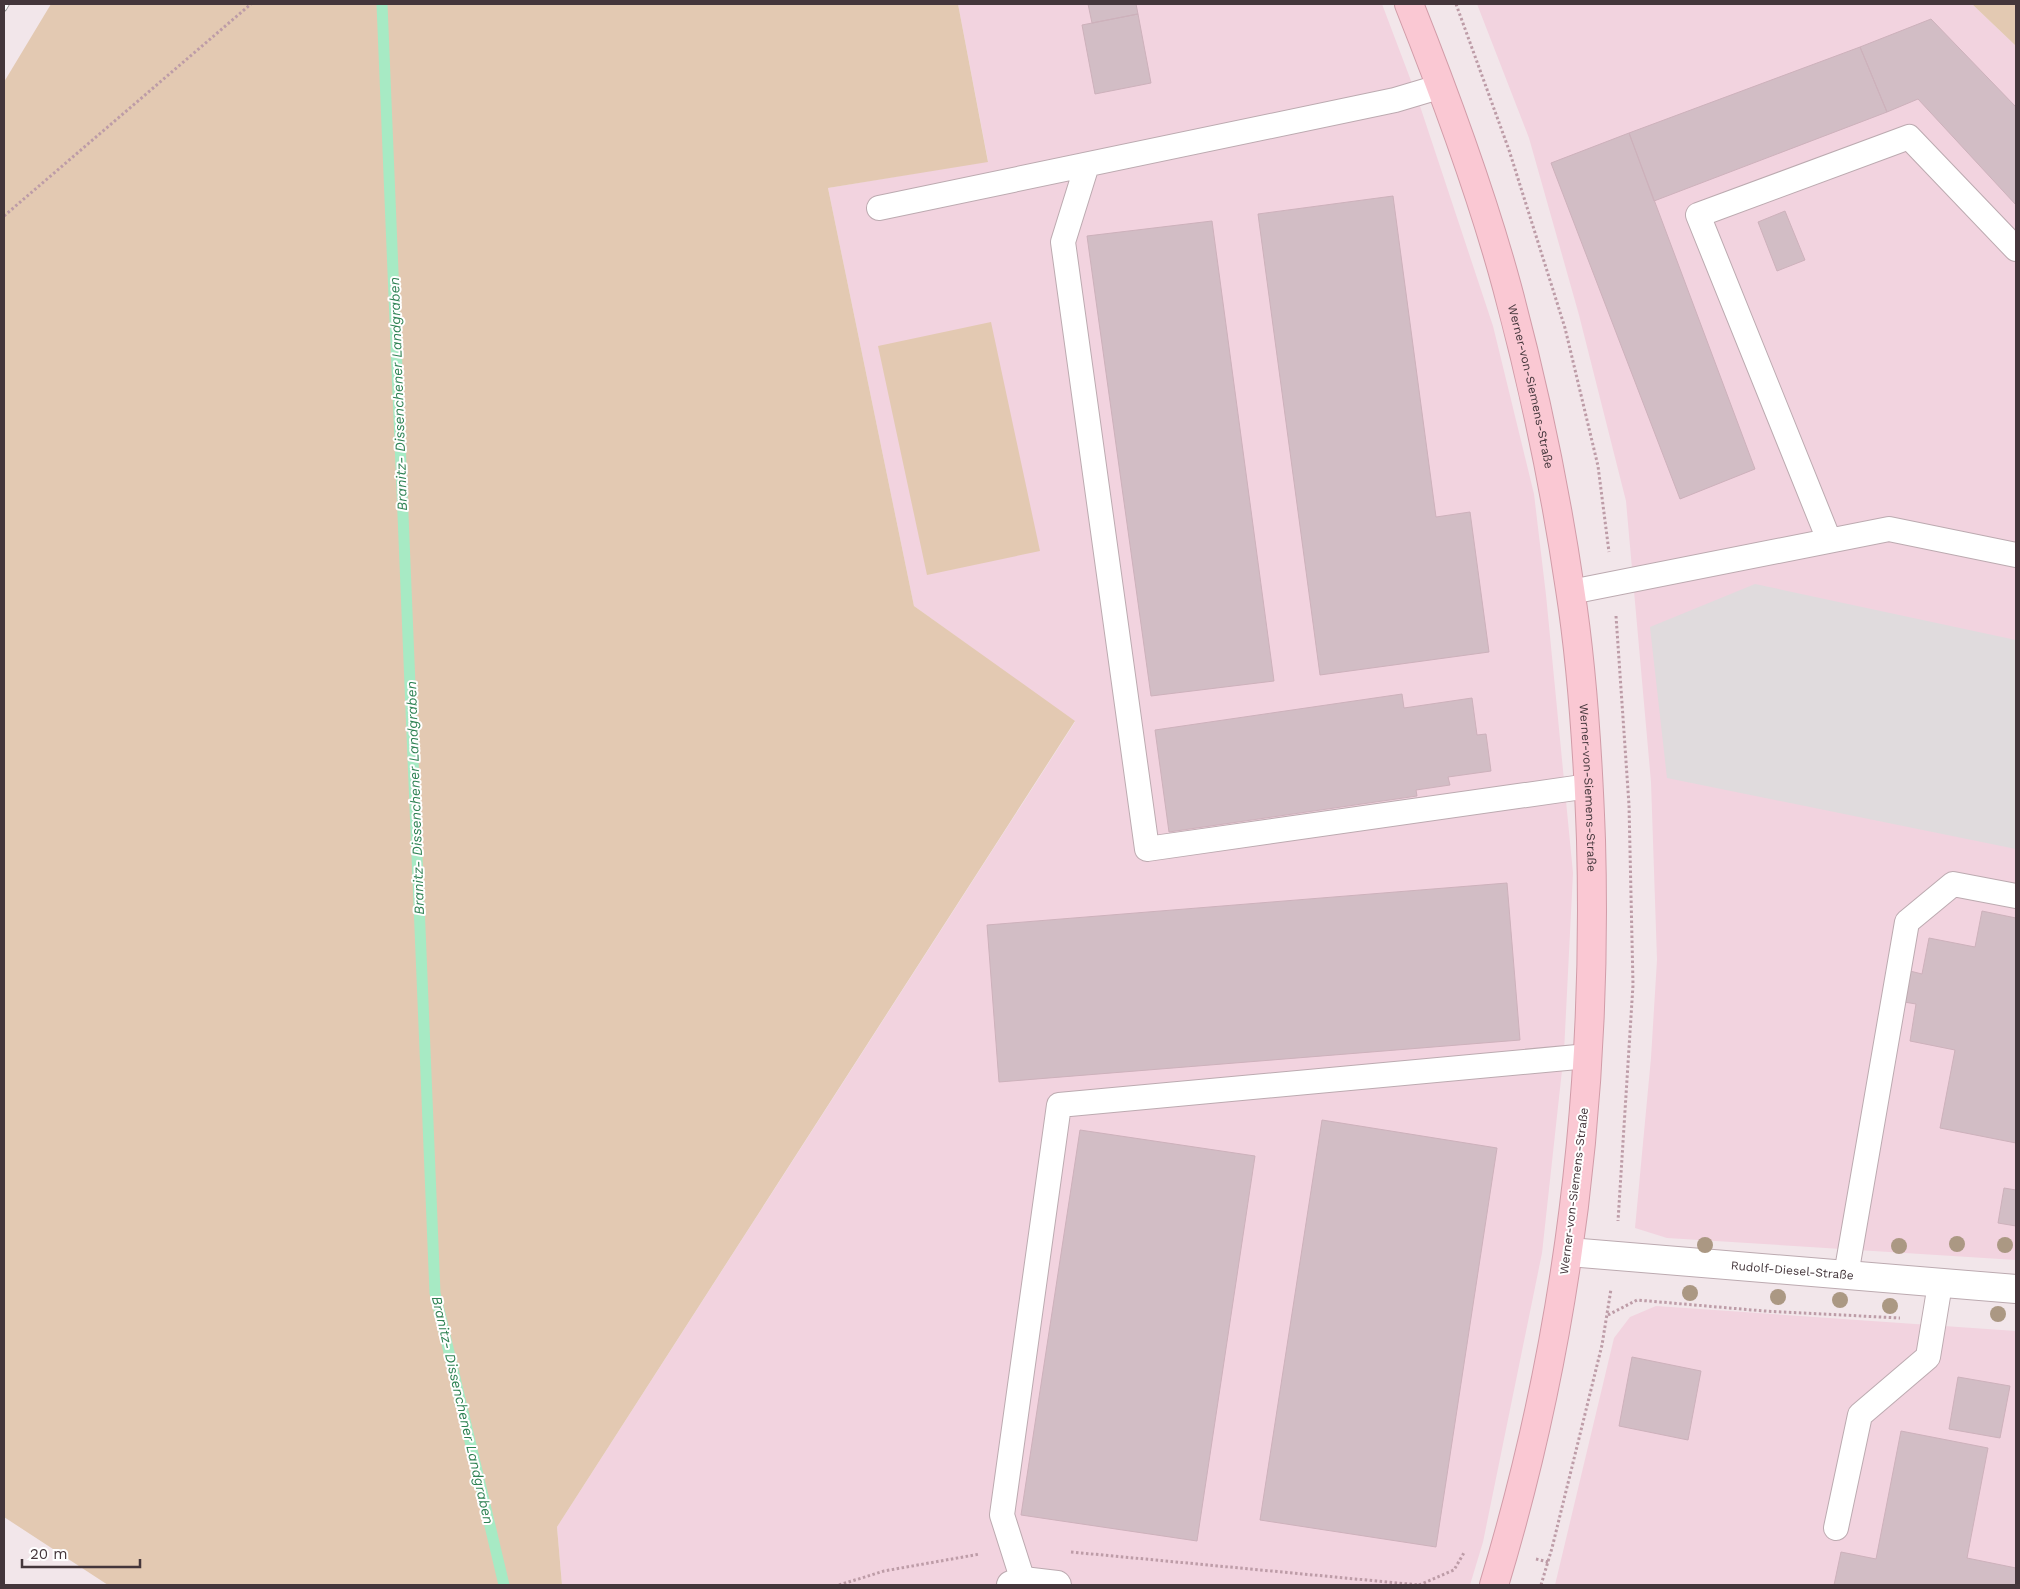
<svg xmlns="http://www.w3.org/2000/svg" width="2020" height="1589" font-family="'Work Sans',sans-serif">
	<rect width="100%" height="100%" fill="#f2e6ea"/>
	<!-- commercial -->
	<path fill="#f2d3df" d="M958 4H1382L1416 94 1493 326 1534 494 1546 595 1573 873 1564 1052 1542 1253 1483 1542 1470 1585H562L557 1527 1075 722 914 606 828 188 988 161Z
		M1477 4H1972L2016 46V1260L1667 1238 1635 1228 1651 1058 1657 960 1651 782 1626 501 1579 315 1529 138Z
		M1656 1306 2016 1331V1585H1555L1614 1338 1630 1317Z"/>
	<!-- green -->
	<path fill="#e3c9b2" d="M51 4H958L988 162 828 188 914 606 1075 721 557 1527 562 1585H108L4 1517V82Z
		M1972 4H2016V46Z
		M991 322 1040 551 927 575 878 346Z"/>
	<!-- parking -->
	<path fill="#e0dbdd" d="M1755 584 2016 640V849L1667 778 1650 627Z"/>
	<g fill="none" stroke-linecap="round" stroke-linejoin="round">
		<!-- stream -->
		<path stroke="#a7eac4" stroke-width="11" d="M382 4 435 1293 504 1585"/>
	</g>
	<!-- building -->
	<path fill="#d2bdc5" stroke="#cdb1bb" d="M1088 4H1136L1138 14 1092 23Z
		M1138 14 1151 83 1095 94 1082 25Z
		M1931 19 2016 107V205L1918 99 1887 112 1860 47Z
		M1860 47 1887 112 1654 201 1629 133Z
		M1629 133 1755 469 1680 499 1551 163Z
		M1393 196 1436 517 1470 512 1489 652 1320 675 1258 214Z
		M1785 211 1805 260 1777 271 1758 222Z
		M1212 221 1274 681 1151 696 1087 236Z
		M1402 694 1404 708 1472 698 1477 735 1486 734 1491 771 1448 777 1450 785 1416 790 1417 796 1169 832 1155 730Z
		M1507 883 1520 1040 999 1082 987 925Z
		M1982 911 2016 918V1143L1940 1128 1955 1050 1910 1041 1916 1004 1904 1002 1910 971 1922 974 1929 938 1975 947Z
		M1322 1120 1497 1148 1436 1547 1260 1520Z
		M1080 1130 1255 1156 1197 1541 1021 1515Z
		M2004 1188 2016 1190V1226L1998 1223Z
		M1632 1357 1701 1371 1688 1440 1619 1426Z
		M1958 1377 2010 1386 2000 1438 1949 1429Z
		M1901 1431 1988 1448 1967 1558 2016 1568V1585H1834L1841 1552 1876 1559Z"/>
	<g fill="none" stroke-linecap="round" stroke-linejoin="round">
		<defs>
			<path id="lane" d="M1087 165 1063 242 1147 849 1589 786
				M879 208 1395 100 1442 86
				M1829 540 1698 215 1909 137 2016 249
				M1571 592 1889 529 2016 555
				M1846 1275 1907 922 1953 884 2016 896
				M1836 1528 1860 1415 1928 1357 1940 1284
				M1023 1581 1002 1515 1059 1105 1588 1056"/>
			<g id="street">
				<path id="s1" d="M1569 1252 2016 1289"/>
				<path d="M1011 1585 1023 1581 1057 1585"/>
			</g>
			<g id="secondary">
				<path id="s2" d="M1409 4C1446 97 1481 191 1507 287 1534 387 1555 487 1570 589 1583 672 1588 756 1591 840 1598 1092 1567 1344 1494 1585"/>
			</g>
		</defs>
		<!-- lane casing -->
		<use href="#lane" stroke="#bcaab0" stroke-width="26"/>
		<!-- street casing -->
		<use href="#street" stroke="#bcaab0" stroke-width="30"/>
		<!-- secondary casing -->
		<use href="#secondary" stroke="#d19ca8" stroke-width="30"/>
		<!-- path -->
		<path stroke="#bd9ca7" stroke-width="3" stroke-dasharray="2.5 2.5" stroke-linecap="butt" d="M1456 4 1509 150 1565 328 1598 466 1609 552
			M4 216 251 4
			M1616 616 1629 805 1633 985 1618 1221
			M1608 1315 1637 1300 1764 1311 1900 1318
			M1071 1552 1419 1585
			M1536 1559 1548 1562
			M839 1585 884 1571 980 1554
			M1419 1585 1454 1570 1465 1551
			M1541 1585 1552 1548 1602 1345 1611 1289"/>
		<!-- lane -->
		<use href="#lane" stroke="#fff" stroke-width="24"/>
		<!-- street -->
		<use href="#street" stroke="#fff" stroke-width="28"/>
		<!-- secondary -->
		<use href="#secondary" stroke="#fac8d3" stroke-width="28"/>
		<defs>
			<path id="rail" d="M4 9 7 4"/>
		</defs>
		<!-- rail casing -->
		<use href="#rail" stroke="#959595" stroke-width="5.5"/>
		<!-- rail -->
		<use href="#rail" stroke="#fff" stroke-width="4" stroke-dasharray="11" stroke-linecap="butt"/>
	</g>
	<!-- trees -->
	<g fill="#ab9883">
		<circle cx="1957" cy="1244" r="8"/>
		<circle cx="1705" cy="1245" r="8"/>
		<circle cx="2005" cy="1245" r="8"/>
		<circle cx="1899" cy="1246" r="8"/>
		<circle cx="1690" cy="1293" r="8"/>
		<circle cx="1778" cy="1297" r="8"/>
		<circle cx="1840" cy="1300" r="8"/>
		<circle cx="1890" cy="1306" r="8"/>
		<circle cx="1998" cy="1314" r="8"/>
	</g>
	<g text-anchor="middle" stroke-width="4" stroke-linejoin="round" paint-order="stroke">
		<!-- street labels -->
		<g font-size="12" fill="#44363b" stroke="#fff">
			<text dy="4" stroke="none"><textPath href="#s2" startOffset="402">Werner-von-Siemens-Straße</textPath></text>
			<text dy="4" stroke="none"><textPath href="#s2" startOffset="808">Werner-von-Siemens-Straße</textPath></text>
			<text transform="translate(1574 1191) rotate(-83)" y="4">Werner-von-Siemens-Straße</text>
			<text dy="4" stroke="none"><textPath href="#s1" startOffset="224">Rudolf-Diesel-Straße</textPath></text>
		</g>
		<!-- water labels -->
		<g font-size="14" font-style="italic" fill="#2e8253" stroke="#fff">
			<text transform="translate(398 394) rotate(-92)" y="5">Branitz- Dissenchener Landgraben</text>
			<text transform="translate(415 798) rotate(-92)" y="5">Branitz- Dissenchener Landgraben</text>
			<text transform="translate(463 1410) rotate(77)" y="5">Branitz- Dissenchener Landgraben</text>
		</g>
	</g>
	<!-- border -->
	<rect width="2020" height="1589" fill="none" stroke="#44363b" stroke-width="10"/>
	<!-- scale -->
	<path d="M22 1559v8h118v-8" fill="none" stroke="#44363b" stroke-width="2.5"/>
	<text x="30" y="1559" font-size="15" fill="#44363b" stroke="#ffffff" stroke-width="4" paint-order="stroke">20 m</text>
</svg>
